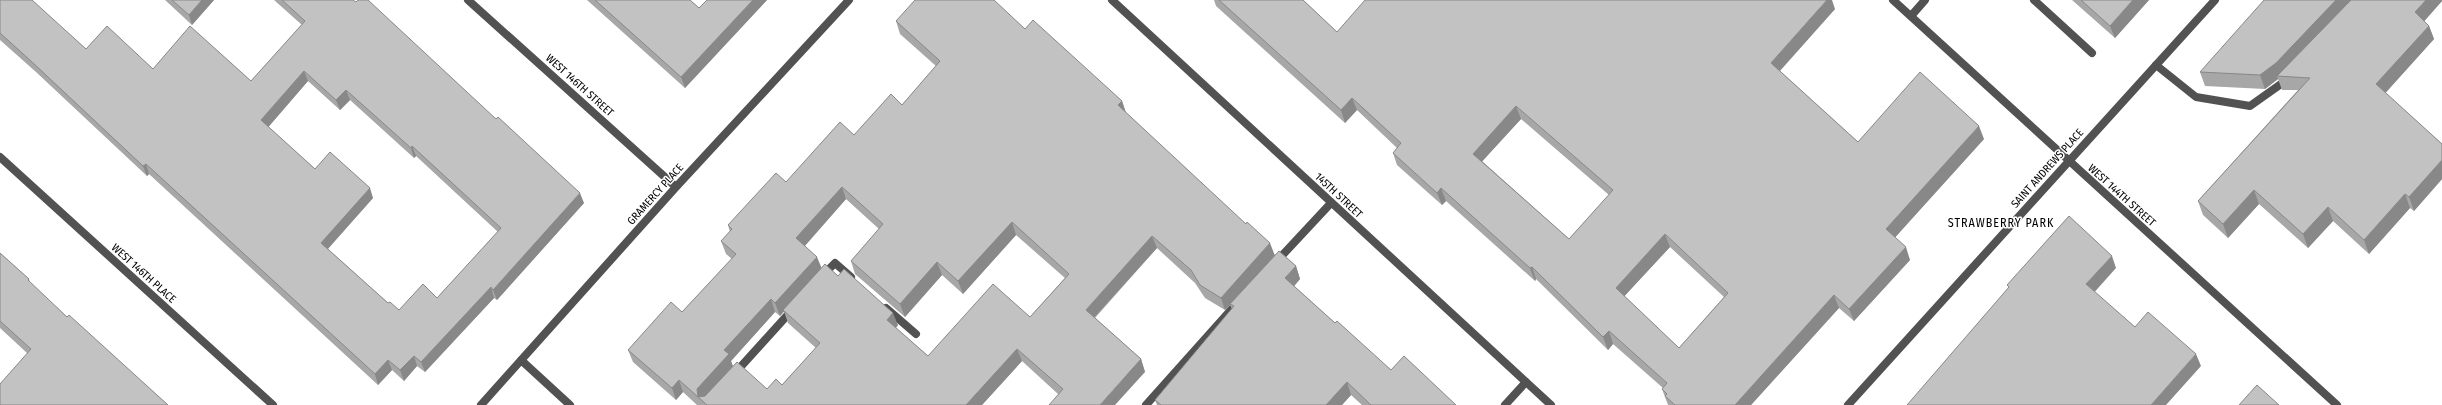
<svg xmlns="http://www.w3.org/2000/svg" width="2442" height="405" font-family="'Fira Sans Condensed',sans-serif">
	<rect width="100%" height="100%" fill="#fff"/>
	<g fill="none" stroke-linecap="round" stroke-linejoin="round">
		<!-- service -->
		<path stroke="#525252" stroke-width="8" d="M2034 0 2092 53
			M1911 16 1925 0
			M2156 65 2196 97 2250 106 2288 79
			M1276 262 1331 203
			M823 275 835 263 851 277
			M886 308 916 334
			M735 373 793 309
			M1146 405 1239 301
			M1505 405 1526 382"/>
		<!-- minor -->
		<path stroke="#525252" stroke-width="8" d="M468 0 676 187
			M1112 0 1551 405
			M1893 0 2337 405
			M0 157 273 405
			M521 360 570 405
			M481 405 676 187 849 0
			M1848 405 2215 0"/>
	</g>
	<!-- wall -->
	<path fill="#a7a7a7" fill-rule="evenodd" d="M0 0 86 49 153 69 251 81 302 25 274 0H353L584 203 497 300 494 298 425 372 417 366 404 381 392 370 378 385 149 174 147 176 36 72 0 40ZM308 81 340 110 350 100 414 158 416 156 498 232 437 298 399 310 388 303 328 249 373 198 315 169 268 127Z
		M165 0H214L192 25Z
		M587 0H690L699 8 707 0H767L685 88Z
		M1214 0H1303L1337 32 1835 9 1780 71 1858 142 1984 139 1895 237 1910 260 1854 321 1839 308 1751 405H1668L1662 389 1663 388 1613 344 1608 350 1536 279 1535 281 1446 201 1442 205 1397 165 1393 153 1397 148 1357 110 1345 123 1216 6ZM1521 119 1609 195 1569 239 1482 161ZM1670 247 1724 297 1679 348 1624 296Z
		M2072 0H2149L2115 38Z
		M2442 0V1L2424 21 2429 26 2434 39 2385 93 2442 144V179L2414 211 2410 208 2369 254 2333 221 2308 248 2259 204 2228 238 2203 215 2198 201 2298 90H2282L2278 79 2265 89 2205 86 2200 72Z
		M896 21 1025 29 1122 101 1126 113 1275 255 1296 266 1300 279 1294 286 1335 323 1391 370 1456 405H1362L1351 395 1342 405H1157L1155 400 1232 309 1230 305 1225 310 1205 298 1195 283 1157 248 1095 318 1141 359 1145 372 1058 394 1022 361 982 405H697L683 392 676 400 633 362 628 350 682 312 732 259 726 254 721 241 730 232 728 225 786 182 854 135 902 105 936 66 900 34ZM846 199 879 229 851 261 855 274 905 317 942 275 963 294 1016 235 1065 278 1030 317 928 356 896 328 898 325 838 276 821 268 805 246ZM784 311 788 323 816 348 782 385 767 389 733 366 731 361 775 312 780 316Z
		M0 253 29 279 30 283 67 317 168 405 27 353 0 328Z"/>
	<!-- shaded-wall -->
	<path fill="#888" d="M202 0H214L192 25 189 15Z
		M753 0H767L685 88 681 77Z
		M1827 0H1832L1835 9 1776 75 1771 63Z
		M2133 0H2149L2115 38 2110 26Z
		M2336 0H2354L2281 77V76H2277L2278 79 2265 89 2260 75Z
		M2426 0H2442V1L2420 26 2415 12Z
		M2429 26 2434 39 2381 98 2376 84Z
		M304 71 308 81 265 131 261 120Z
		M346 90 350 100 340 110 336 100Z
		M1352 98 1357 110 1345 123 1341 110Z
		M1122 101 1126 113 1118 105Z
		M1516 106 1521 119 1478 166 1473 154Z
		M1979 126 1984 139 1891 242 1886 229Z
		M412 146 416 156 414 158 411 148Z
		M2442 160V179L2414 211 2409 197Z
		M146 164 149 174 147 176 143 166Z
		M842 187 846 199 801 250 796 238Z
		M370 188 373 198 324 253 321 243Z
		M1441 188 1446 201 1442 205 1437 193Z
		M2254 190 2259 204 2228 238 2223 224Z
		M580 193 584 203 497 300 493 290Z
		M2405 194 2410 208 2369 254 2364 240Z
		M2328 207 2333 221 2308 248 2303 234Z
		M1012 222 1016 235 963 294 958 281Z
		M1665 234 1670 247 1620 301 1616 288Z
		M1152 236 1157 248 1090 322 1086 310Z
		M1270 243 1275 256 1230 304V305L1225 310 1221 298Z
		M1906 247 1910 260 1854 321 1849 309Z
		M2112 256 2116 268 2091 296 2086 284Z
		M817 257 822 269 780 316 775 303Z
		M937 262 942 275 905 317 900 304Z
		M1296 266 1300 279 1290 291 1285 278Z
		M1532 267 1536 279 1535 281 1530 268Z
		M491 287 494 298 425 372 421 362Z
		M1834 295 1839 308 1751 405H1735Z
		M771 299 775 312 731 361 733 367 702 401 698 397 697 389 724 350Z
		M893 313 898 325 892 332 887 320Z
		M1609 331 1613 344 1608 350 1603 337Z
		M1017 349 1022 361 982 405H966Z
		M2196 354 2201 366 2166 405H2151Z
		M414 356 417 366 404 381 400 370Z
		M1141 359 1145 372 1115 405H1100Z
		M388 360 392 370 378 385 375 374Z
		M679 380 683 392 676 400 672 388Z
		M1347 382 1351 395 1342 405H1326Z"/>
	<!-- building -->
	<path fill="#c2c2c2" stroke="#888" fill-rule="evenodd" d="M0 0H32L86 49 107 26 153 69 190 26 251 81 305 21 282 0H353L356 2 358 0H368L496 119 498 117 580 193 493 290 491 287 421 362 414 356 400 370 388 360 375 374 146 164 143 166 32 62 0 33ZM304 71 336 100 346 90 411 148 412 146 501 228 437 298 423 284 399 310 390 302 388 303 321 243 370 188 330 152 315 169 261 120Z
		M172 0H202L189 15Z
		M595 0H690L699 8 707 0H753L681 77Z
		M915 0H994L1025 29 1033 20 1122 101 1118 105 1246 224 1247 222 1270 243 1221 298 1200 285 1191 270 1152 236 1086 310 1141 359 1100 405H1049L1063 389 1017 349 966 405H707L679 380 672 388 628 350 671 302 682 312 736 254 721 241 732 229 728 225 776 173 786 182 840 122 854 135 891 94 902 105 940 61 896 21ZM842 187 883 224 851 261 900 304 937 262 958 281 1012 222 1069 274 1030 317 993 284 928 356 887 320 893 313 844 269 838 276 825 264 783 310 820 343 782 385 776 379 767 389 737 362 705 396 698 397 697 389 729 354 724 350 771 299 775 303 817 257 796 238Z
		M1219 0H1303L1337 32 1365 0H1827L1771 63 1858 142 1920 72 1979 126 1886 229 1906 247 1849 309 1834 295 1735 405H1675L1665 396 1667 394 1662 389 1667 383 1609 331 1603 337 1532 267 1530 268 1441 188 1437 193 1393 153 1401 143 1352 98 1341 110ZM1516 106 1613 190 1569 239 1473 154ZM1665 234 1728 293 1679 348 1616 288Z
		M2081 0H2133L2110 26Z
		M2264 0H2336L2276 63 2260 75 2200 72Z
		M2351 0H2426L2415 12 2429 26 2376 84 2442 144V160L2409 197 2405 194 2364 240 2328 207 2303 234 2254 190 2223 224 2198 201 2310 78 2277 76Z
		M2069 216 2112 256 2086 284 2135 327 2148 312 2196 354 2151 405H1907L2009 287 2007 285Z
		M1279 251 1296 266 1285 278 1335 323 1337 321 1391 370 1404 356 1456 405H1371L1347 382 1326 405H1161L1155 400 1234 306 1230 304Z
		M0 253 29 279 28 280 67 317 69 315 168 405H0V384L31 349 0 321Z
		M2257 385 2279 405H2239Z"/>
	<g text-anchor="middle" stroke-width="3" stroke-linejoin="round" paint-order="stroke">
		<!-- street labels -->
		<g font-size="11" fill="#000" stroke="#fff">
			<text transform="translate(580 85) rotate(42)" y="4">WEST 146TH STREET</text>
			<text transform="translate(2047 168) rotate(-48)" y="4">SAINT ANDREWS PLACE</text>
			<text transform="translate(655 194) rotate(-48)" y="4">GRAMERCY PLACE</text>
			<text transform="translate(1339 195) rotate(43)" y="4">145TH STREET</text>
			<text transform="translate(2122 195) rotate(42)" y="4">WEST 144TH STREET</text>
			<text transform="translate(144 273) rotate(42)" y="4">WEST 146TH PLACE</text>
		</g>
		<!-- neighbourhood labels -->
		<g font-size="12" letter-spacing="1" fill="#000" stroke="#fff">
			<text x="2001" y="227">STRAWBERRY PARK</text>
		</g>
	</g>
</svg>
